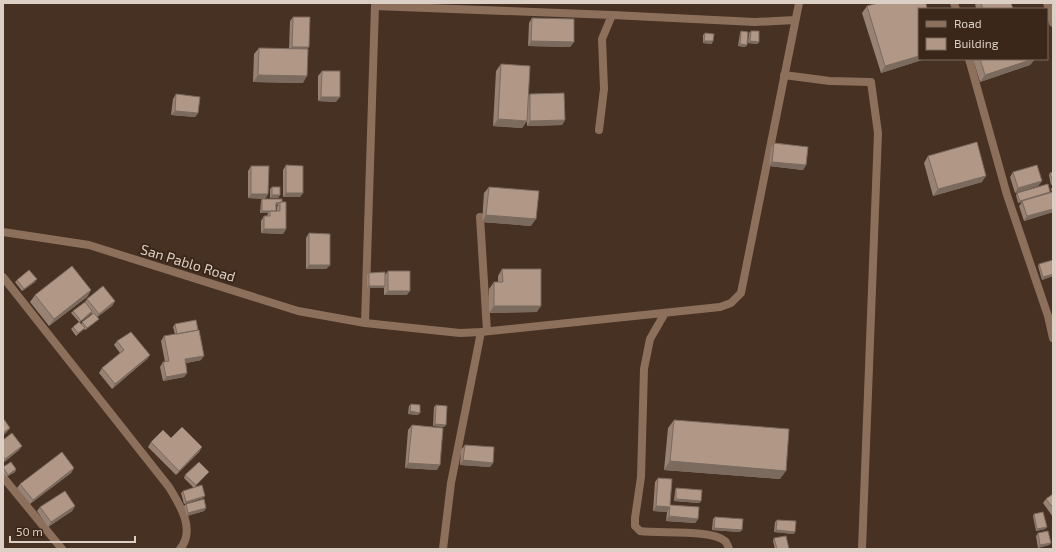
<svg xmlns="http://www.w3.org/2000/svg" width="1056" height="552" font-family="'Exo 2',sans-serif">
	<rect width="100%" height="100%" fill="#463123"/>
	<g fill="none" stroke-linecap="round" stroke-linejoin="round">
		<!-- minor -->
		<path stroke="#8c705c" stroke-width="8" d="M954 3 956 9
			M1047 3 1053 23
			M969 59 1007 195 1048 316 1053 338
			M784 75 830 81 871 82 878 133 862 549
			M599 130 604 89 602 39 612 15 755 22 795 20
			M480 217 487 331
			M3 232 89 245 298 311 365 323 460 333 481 332 720 307 731 303 741 293 799 3
			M3 277 169 487C180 505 196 530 180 549
			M665 313 650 339 644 369 641 477 635 518V526L640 531C660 534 711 529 725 541 727 543 728 546 729 549
			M365 323 375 6 612 15
			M3 477 62 549
			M443 549 451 483 481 332"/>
	</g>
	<!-- wall -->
	<path fill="#978273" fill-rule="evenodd" d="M975 3H1011L1013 9H976Z
		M867 6 919 59H925L881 73 862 13Z
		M293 17 309 47 307 49 303 83 253 82 254 54 259 48 289 49 290 21Z
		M532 18 574 42 570 47 528 46 529 23Z
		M741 31 747 45 745 47 738 46 740 33Z
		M751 31 759 42 757 44 748 43 749 33Z
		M705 33 712 44 703 43V35Z
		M973 59H1035L1030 65 980 82Z
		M501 64 528 96 530 94 565 120 562 125 527 126V116V121L522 128 493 126 496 71Z
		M322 71 336 102 318 101V76Z
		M176 94 198 113 195 117 171 115 173 99Z
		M774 143 806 165 803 170 769 166 771 148Z
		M928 156 982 182 933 196 924 163Z
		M286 165 303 193 300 197H283V170Z
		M251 166 268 194 265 199 248 198V171Z
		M1013 172 1042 181 1038 186 1015 193 1010 177Z
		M1053 172V184L1051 185 1049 175 1050 173Z
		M1053 186V212L1024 221 1019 206 1022 202 1018 203 1016 195 1017 193H1050L1052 192 1051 189Z
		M272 187 280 195 278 198H270V189Z
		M489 187 531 226 482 222 484 193Z
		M262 199 282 202 286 229 283 234 261 233V221L264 216H267L268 213H260L261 201ZM276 205H278L277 207V211H276Z
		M309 233 330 265 326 269H306V238Z
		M1053 260V276L1042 280 1038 266 1039 264Z
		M502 269 537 312 489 313V289L494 282H498V276Z
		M388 271 407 295H384V287L383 288H367V275L369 273 385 275Z
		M17 280 35 282 22 291 15 282Z
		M91 290 87 297 49 326 30 302 35 295Z
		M87 299 115 301 112 306 97 317V321L85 330 84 329 76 336 71 329 73 327 79 322 71 313 73 311 85 302ZM92 313V314L81 324 80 322Z
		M175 324 201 360 186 363 187 373 184 377 163 381 160 367 163 362H165L161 341 164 336 175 334 173 327Z
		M117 341 150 355 147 359 112 389 99 373 102 368 120 353 114 345Z
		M411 404 418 415 408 414 409 406Z
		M436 405 446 425 444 427 433 426 434 407Z
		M674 420 780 479 664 470 668 428Z
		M412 425 437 470 405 468 408 430Z
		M171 438 202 447 199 452 176 475 148 447 151 442Z
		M3 440 22 446 19 450 3 463Z
		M465 445 493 463 490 467 460 465 461 450Z
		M3 467 16 469 15 472 6 477 3 472Z
		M74 468 71 473 30 504 17 488 20 484Z
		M209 472 194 488 184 478 185 475Z
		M658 478 670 505 698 519 695 523 666 521 667 512 653 511 655 482Z
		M676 488 701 501 699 503 674 501 675 491Z
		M183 491 205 496 203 498 184 504 181 493Z
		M1053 494V517L1043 503 1046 499Z
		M186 504 206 508 204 511 187 516 184 506Z
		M75 506 72 511 48 527 37 511 40 507Z
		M1034 514 1047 527 1045 529 1036 531 1033 516Z
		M715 517 740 532 712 530 713 519Z
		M777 520 794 534 774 532 775 522Z
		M1038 533 1051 543 1049 545 1038 548 1036 536Z
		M774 538 789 549H775L773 541Z"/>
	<!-- shaded-wall -->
	<path fill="#7b6a5e" d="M531 41 574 42 570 47 528 46Z
		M704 41H713L712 44 703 43Z
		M750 41 759 42 757 44 748 43Z
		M740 44 747 45 745 47 738 46Z
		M292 47H309L305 52 289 51Z
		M919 56V59H925L881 73 885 66Z
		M1033 59H1035L1030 65 980 82 985 75Z
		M258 75 307 76 303 83 253 82Z
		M321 97H340L336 102 318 101Z
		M175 111 198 113 195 117 171 115Z
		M498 119 527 121 522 128 493 126Z
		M565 120 562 125 527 126 530 121Z
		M772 162 806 165 803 170 769 166Z
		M986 176 982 182 933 196 938 189Z
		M1042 181 1038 186 1015 193 1018 188Z
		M1050 192 1049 194 1022 201V202L1018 203 1020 201Z
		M286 193H303L300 197H283Z
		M251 194H268L265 199 248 198Z
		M272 195H280L278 198H270Z
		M276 203H279L278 205H274Z
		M1053 209V212L1024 221 1027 216Z
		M262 211H270L268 213H260Z
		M486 215 536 219 531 226 482 222Z
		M264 229H286L283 234 261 233Z
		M309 265H330L326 269H306Z
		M1053 274V276L1042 280 1043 277Z
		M37 279 35 282 22 291 24 289Z
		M369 286H385L383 288H367Z
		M91 290 87 297 49 326 54 319Z
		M388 291H410L407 295H384Z
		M115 301 112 306 96 318 99 314Z
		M494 306H541L537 312 489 313Z
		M92 311 91 314 79 323 81 321Z
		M150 355 147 359 112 389 115 384Z
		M204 356 201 360 182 364 185 359Z
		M187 373 184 377 163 381 166 377Z
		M410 411 420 413 418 415 408 414Z
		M435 424 446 425 444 427 433 426Z
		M10 428 7 432 3 436V433Z
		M22 446 19 450 3 463 5 459Z
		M202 447 199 452 176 475 179 471Z
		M463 460 493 463 490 467 460 465Z
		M670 461 786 471 780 479 664 470Z
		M408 463 440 465 437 470 405 468Z
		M74 468 71 473 30 504 33 500Z
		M16 469 15 472 6 477 8 475Z
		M205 496 203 498 184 504 186 502Z
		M676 499 701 501 699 503 674 501Z
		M75 506 72 511 48 527 51 522Z
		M656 506 670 507 667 512 653 511Z
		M206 508 204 511 187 516 188 513Z
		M669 516 698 519 695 523 666 521Z
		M1047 527 1045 529 1036 531 1037 529Z
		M714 528 742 530 740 532 712 530Z
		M776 530 795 532 794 534 774 532Z
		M1051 543 1049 545 1038 548 1040 545Z"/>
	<!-- building -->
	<path fill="#b09786" stroke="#7b6a5e" d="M878 3H926L927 9H919V56L885 66 867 6Z
		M981 3H1011L1013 9H983Z
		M293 17H310L309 47H292Z
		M532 18 574 19V42L531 41Z
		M741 31 748 32 747 45 740 44Z
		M751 31H759V42L750 41Z
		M705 33 714 34 713 41H704Z
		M259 48 308 49 307 76 258 75Z
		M980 59H1033L985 75Z
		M501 64 530 66 527 121 498 119Z
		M322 71H340V97H321Z
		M564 93 565 120 530 121V94Z
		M176 94 200 97 198 113 175 111Z
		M977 142 986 176 938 189 928 156Z
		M774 143 808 147 806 165 772 162Z
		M286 165 303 166V193H286Z
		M1037 165 1042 181 1018 188 1013 172Z
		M251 166H269L268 194H251Z
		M1053 172V182L1050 173Z
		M1048 184 1050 192 1020 201 1017 193Z
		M272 187H280V195H272Z
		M489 187 539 191 536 219 486 215Z
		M1053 192V209L1027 216 1022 201Z
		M262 199H282V202L276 203V211H262Z
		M280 202H286V229H264V216H270V211H280Z
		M309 233 330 234V265H309Z
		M1053 260V274L1043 277 1039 264Z
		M72 266 91 290 54 319 35 295Z
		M502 269H541V306H494V282H503Z
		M29 270 37 279 24 289 17 280Z
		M388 271H410V291H388Z
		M385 272V286H369V273Z
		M103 286 115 301 99 314 87 299Z
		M85 302 92 311 81 321 73 311Z
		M94 313 99 319 87 328 82 322Z
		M196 320 198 330 177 334 175 324Z
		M79 322 85 328 78 333 73 327Z
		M199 330 204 356 185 359 187 373 166 377 163 362 169 361 164 336Z
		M131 332 150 355 115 384 102 368 124 350 117 341Z
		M411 404 420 405V413L410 411Z
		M436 405 447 406 446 425 435 424Z
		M3 418 10 428 3 433Z
		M674 420 789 429 786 471 670 461Z
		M412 425 443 428 440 465 408 463Z
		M182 427 202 447 179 471 151 442 163 430 171 438Z
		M12 433 22 446 5 459 3 456V440Z
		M465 445 494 447 493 463 463 460Z
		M62 452 74 468 33 500 20 484Z
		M11 462 16 469 8 475 3 467Z
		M199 462 209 472 196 485 185 475Z
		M658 478 672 479 670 505 699 507 698 519 669 516 670 507 656 506Z
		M202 485 205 496 186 502 183 491Z
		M676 488 702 490 701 501 676 499Z
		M65 491 75 506 51 522 40 507Z
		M1053 494V508L1046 499Z
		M204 499 206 508 188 513 186 504Z
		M1043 512 1047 527 1037 529 1034 514Z
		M715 517 743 519 742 530 714 528Z
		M777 520 796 521 795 532 776 530Z
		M1048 531 1051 543 1040 545 1038 533Z
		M786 536 789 549H777L774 538Z"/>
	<g text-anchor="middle" stroke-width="4" stroke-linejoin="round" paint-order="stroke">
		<!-- street labels -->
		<g font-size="14" fill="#dccfc6" stroke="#3b2719">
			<text transform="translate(188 263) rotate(17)" y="5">San Pablo Road</text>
		</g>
	</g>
	<!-- border -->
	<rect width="1056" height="552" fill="none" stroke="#dccfc6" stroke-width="8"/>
	<!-- legend -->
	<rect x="918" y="8" width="130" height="52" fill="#3b2719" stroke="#7b6a5e"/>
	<rect x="926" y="21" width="20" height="6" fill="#8c705c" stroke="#7b6a5e"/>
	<text x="954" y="28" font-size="12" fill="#dccfc6">Road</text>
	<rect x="926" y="38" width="20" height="12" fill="#b09786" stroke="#7b6a5e"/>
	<text x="954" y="48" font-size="12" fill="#dccfc6">Building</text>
	<!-- scale -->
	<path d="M10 536v6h125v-6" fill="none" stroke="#dccfc6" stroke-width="2"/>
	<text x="16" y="536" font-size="12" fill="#dccfc6" stroke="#3b2719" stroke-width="3" paint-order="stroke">50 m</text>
</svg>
